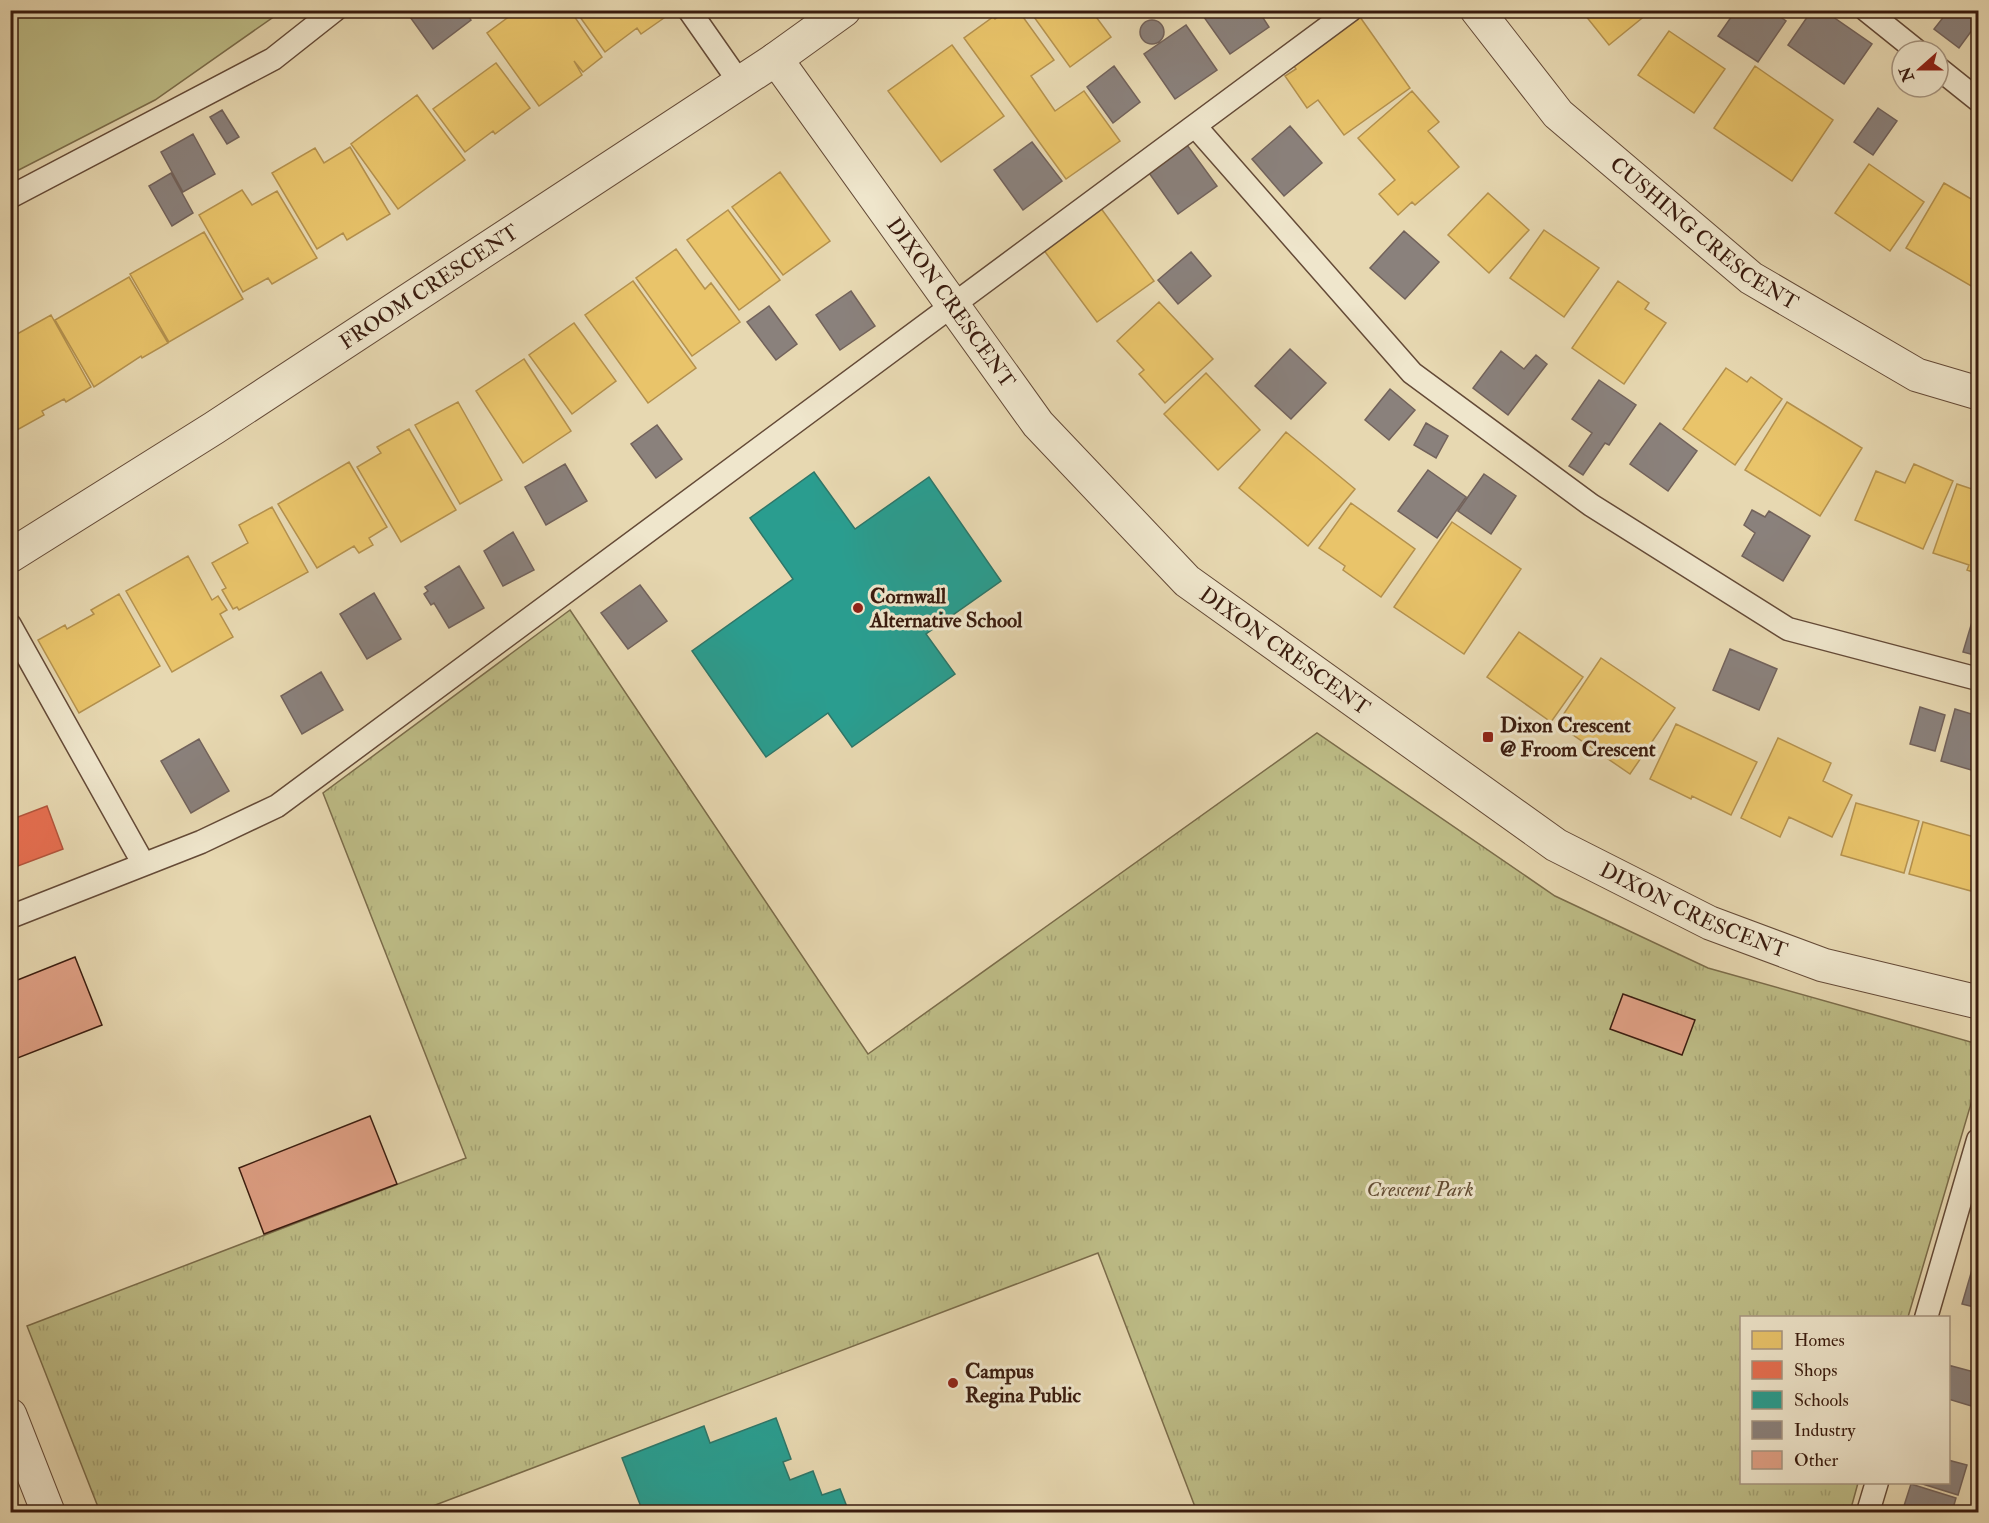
<svg xmlns="http://www.w3.org/2000/svg" width="1989" height="1523" font-family="'IM FELL Double Pica',serif">
	<defs>
		<pattern id="park-tufts" width="24" height="20" patternUnits="userSpaceOnUse" patternTransform="scale(1.5)"><rect width="24" height="20" fill="#bdbc86"/><path d="M3 7l-1-3M5 7V3M7 7l1-3M15 17l-1-3M17 17v-4M19 17l1-3" fill="none" stroke="#a3a172"/></pattern>
	</defs>
	<rect width="100%" height="100%" fill="#e7d8b1"/>
	<filter id="stains"><feTurbulence type="fractalNoise" baseFrequency=".00333" numOctaves="4"/><feColorMatrix values="0 0 0 0 .2 0 0 0 0 .09 0 0 0 0 .02 0 0 0 .5 -.17"/></filter>
	<radialGradient id="worn" r=".72"><stop offset=".6" stop-color="#630" stop-opacity="0"/><stop offset="1" stop-color="#630" stop-opacity=".3"/></radialGradient>
	<!-- grass -->
	<path fill="#bdbc86" stroke="#7b6c4a" stroke-width="1.5" d="M11 10H282V11L155 100 11 174Z"/>
	<!-- park -->
	<path fill="url(#park-tufts)" stroke="#7b6c4a" stroke-width="1.5" d="M570 610 868 1054 1317 733 1555 896 1708 968 1978 1044V1080L1908 1317 1742 1318V1482L1858 1483 1850 1512H1197L1098 1253 417 1512H100L27 1326 466 1158 323 793Z"/>
	<!-- homes -->
	<path fill="#e9c46a" stroke="#b4914e" stroke-width="1.5" d="M518 10H570L602 57 583 72 574 61 582 75 539 106 487 33Z
		M575 10H673L674 11 641 34 637 28 605 52Z
		M1007 10H1018L1054 60 1031 76 1055 111 1084 91 1120 141 1066 179 964 38 993 17 995 19Z
		M1029 10H1091L1111 37 1070 67Z
		M1581 10H1652L1609 45Z
		M1360 17 1410 88 1344 135 1318 100 1307 108 1285 76 1296 69 1293 65Z
		M1669 31 1725 69 1694 113 1638 75Z
		M952 45 1004 116 941 162 888 91Z
		M496 63 530 108 495 134 493 131 465 152 433 109Z
		M1755 66 1833 120 1792 181 1714 128Z
		M1412 91 1439 122 1428 131 1459 167 1415 205 1412 202 1398 215 1379 194 1395 180 1358 138Z
		M417 95 465 160 398 209 351 144Z
		M350 147 390 214 347 240 343 233 317 249 272 173 315 148 324 163Z
		M1869 164 1924 202 1890 251 1835 213Z
		M780 172 830 241 783 275 732 207Z
		M1944 183 1978 203V290L1906 248Z
		M242 190 252 205 277 191 317 258 272 284 268 278 243 292 199 215Z
		M1488 193 1529 230 1489 273 1448 235Z
		M1100 207 1154 281 1097 322 1043 249Z
		M728 210 780 280 739 310 687 240Z
		M1544 230 1599 268 1564 317 1510 278Z
		M204 232 243 299 169 342 130 274Z
		M676 249 705 289 711 283 740 322 692 356 636 278Z
		M129 277 168 343 142 358 141 356 94 387 55 320Z
		M633 281 696 368 648 403 585 315Z
		M1618 281 1649 303 1645 309 1666 323 1624 384 1572 348Z
		M1159 302 1213 359 1165 403 1139 374 1144 370 1117 341Z
		M51 315 91 387 66 402 64 399 42 411 44 415 17 430 10 418V338Z
		M574 323 616 381 572 414 529 355Z
		M524 359 571 431 523 463 476 391Z
		M1726 368 1747 382 1751 377 1782 399 1735 465 1683 429Z
		M1206 373 1260 430 1218 470 1164 414Z
		M458 402 502 480 460 504 415 425Z
		M1787 402 1862 448 1820 516 1745 470Z
		M409 429 456 510 401 542 357 467 381 453 377 447Z
		M1286 432 1355 489 1308 546 1239 488Z
		M349 462 387 527 369 538 373 545 359 553 354 546 317 568 278 504Z
		M1914 464 1953 481 1923 549 1855 520 1876 471 1905 483Z
		M1957 484 1978 491V574L1967 570 1969 565 1933 553Z
		M1351 503 1415 549 1381 597 1343 570 1345 566 1319 548Z
		M272 507 308 572 239 610 237 607 233 609 222 590 226 588 212 563 248 543 239 525Z
		M1452 522 1521 569 1464 654 1394 607Z
		M188 556 212 600 218 596 227 610 220 614 233 637 172 672 126 591Z
		M119 594 160 666 79 713 38 640 65 625 67 629 94 614 91 610Z
		M1519 632 1583 677 1551 722 1487 677Z
		M1601 658 1675 708 1630 774 1557 724Z
		M1676 724 1757 762 1731 815 1692 796 1691 799 1650 779Z
		M1778 738 1831 763 1823 781 1852 795 1832 837 1789 817 1780 837 1741 818Z
		M1856 803 1919 821 1904 873 1841 855Z
		M1923 822 1978 838V865L1971 891 1909 874Z"/>
	<!-- shops -->
	<path fill="#e76f51" stroke="#b3563d" stroke-width="1.5" d="M47 806 63 849 10 869V820Z"/>
	<!-- schools -->
	<path fill="#2a9d8f" stroke="#2e7668" stroke-width="1.5" d="M814 472 855 529 929 477 1001 581 926 634 955 674 852 747 828 713 766 757 692 651 793 579 750 518Z
		M776 1418 791 1459 783 1462 790 1480 813 1471 822 1495 840 1489 849 1512H643L622 1458 704 1426 710 1443Z"/>
	<!-- industry -->
	<path fill="#8a817c" stroke="#72625b" stroke-width="1.5" d="M405 10H464L471 20 433 49Z
		M1205 10H1258L1269 27 1230 54 1201 13Z
		M1736 10H1771L1786 21 1758 62 1718 36Z
		M1812 10H1823L1872 44 1844 84 1788 45Z
		M1949 10H1978V22L1959 48 1934 29Z
		M1140 32a12 12 0 1 1 24 0a12 12 0 1 1-24 0Z
		M1186 25 1217 70 1175 99 1144 54Z
		M1114 66 1140 102 1113 123 1087 87Z
		M1878 108 1897 121 1873 155 1854 142Z
		M222 110 239 137 227 144 210 117Z
		M1290 126 1322 163 1284 196 1252 159Z
		M193 134 215 174 183 192 161 152Z
		M1032 142 1062 181 1023 210 994 170Z
		M1187 145 1217 186 1178 214 1149 173Z
		M171 173 193 213 172 226 149 186Z
		M1404 231 1439 262 1405 299 1370 268Z
		M1191 252 1211 276 1178 304 1158 280Z
		M851 291 875 326 840 350 816 315Z
		M769 306 797 344 776 360 747 322Z
		M1290 349 1326 383 1291 419 1255 386Z
		M1501 351 1524 369 1536 355 1547 364 1508 415 1473 388Z
		M1599 380 1636 405 1609 445 1605 443 1583 475 1569 466 1592 433 1572 419Z
		M1390 389 1415 410 1389 440 1365 420Z
		M1426 423 1448 436 1436 458 1414 445Z
		M1660 423 1697 451 1668 491 1630 464Z
		M657 425 682 459 656 478 631 444Z
		M565 464 587 501 546 525 525 487Z
		M1428 470 1466 497 1437 538 1398 511Z
		M1484 474 1516 496 1491 534 1458 511Z
		M1752 510 1765 517 1769 511 1810 536 1783 581 1742 556 1755 533 1744 525Z
		M513 532 534 570 503 586 484 551Z
		M459 566 484 608 449 628 434 603 431 605 424 594 428 591 425 587Z
		M640 585 667 621 628 649 601 613Z
		M374 593 401 639 367 659 340 614Z
		M1975 612 1978 613V656L1963 652Z
		M1730 649 1777 669 1759 710 1713 690Z
		M321 672 343 710 302 734 281 696Z
		M1920 707 1945 715 1935 751 1910 744Z
		M1955 709 1978 716V772L1941 761Z
		M199 739 229 791 191 813 161 761Z
		M1974 1263 1978 1264V1308L1962 1304Z
		M1948 1365 1978 1373V1408L1948 1399Z
		M1948 1460 1967 1465 1958 1495 1916 1482H1948Z
		M1911 1484 1956 1498 1952 1512H1902Z"/>
	<!-- building -->
	<path fill="#e0a085" stroke="#391b0e" stroke-width="1.5" d="M75 957 102 1025 10 1061V983Z
		M1623 994 1695 1020 1682 1055 1610 1029Z
		M370 1116 397 1184 264 1234 239 1168Z"/>
	<g fill="none" stroke-linecap="round" stroke-linejoin="round">
		<defs>
			<path id="lane" d="M689 10 740 83
				M1866 10 1917 51
				M1938 68 1978 100
				M1195 126 1412 373 1591 505 1788 629 1978 679
				M10 197 273 59 335 10
				M10 625 143 863
				M10 917 201 842 277 806 1351 10
				M1926 1318 1978 1140
				M1868 1512 1877 1482"/>
			<g id="street">
				<path id="s1" d="M1477 10 1558 114 1751 278 1917 375 1978 393"/>
				<path id="s2" d="M776 59 1038 424 1187 581 1556 845 1710 923 1823 965 1978 1002"/>
				<path id="s3" d="M10 556 214 428 776 59 844 10"/>
				<path d="M10 1415 48 1512"/>
			</g>
		</defs>
		<!-- lane casing -->
		<use href="#lane" stroke="#644a37" stroke-width="25"/>
		<!-- street casing -->
		<use href="#street" stroke="#644a37" stroke-width="35"/>
		<!-- lane -->
		<use href="#lane" stroke="#efe6cc" stroke-width="22"/>
		<!-- street -->
		<use href="#street" stroke="#efe6cc" stroke-width="33"/>
	</g>
	<!-- markers -->
	<g fill="#8f2418" stroke="#efe6cc" stroke-width="2">
		<circle cx="858" cy="608" r="6"/>
		<rect x="1482" y="731" width="12" height="12" rx="3"/>
		<circle cx="953" cy="1383" r="6"/>
	</g>
	<g text-anchor="middle" stroke-width="6" stroke-linejoin="round" paint-order="stroke">
		<!-- street labels -->
		<g font-size="21" fill="#391b0e" stroke="#efe6cc">
			<text dy="7" stroke="none"><textPath href="#s1" startOffset="321">CUSHING CRESCENT</textPath></text>
			<text dy="7" stroke="none"><textPath href="#s3" startOffset="498">FROOM CRESCENT</textPath></text>
			<text dy="7" stroke="none"><textPath href="#s2" startOffset="300">DIXON CRESCENT</textPath></text>
			<text dy="7" stroke="none"><textPath href="#s2" startOffset="786">DIXON CRESCENT</textPath></text>
			<text dy="7" stroke="none"><textPath href="#s2" startOffset="1272">DIXON CRESCENT</textPath></text>
		</g>
		<!-- poi labels -->
		<g font-size="21" font-weight="bold" fill="#391b0e" stroke="#efe6cc" text-anchor="start">
			<text x="870" y="603">Cornwall<tspan x="870" dy="24">Alternative School</tspan></text>
			<text x="1500" y="732">Dixon Crescent<tspan x="1500" dy="24">@ Froom Crescent</tspan></text>
			<text x="965" y="1378">Campus<tspan x="965" dy="24">Regina Public</tspan></text>
		</g>
		<!-- park labels -->
		<g font-size="21" font-style="italic" fill="#614b32" stroke="#efe6cc">
			<text x="1420" y="1196">Crescent Park</text>
		</g>
	</g>
	<!-- margin -->
	<rect width="1989" height="1523" fill="none" stroke="#e7d8b1" stroke-width="36"/>
	<rect x="12" y="12" width="1965" height="1499" fill="none" stroke="#391b0e" stroke-width="3"/>
	<rect x="18" y="18" width="1953" height="1487" fill="none" stroke="#391b0e" stroke-width="1.5"/>
	<!-- legend -->
	<rect x="1740" y="1316" width="210" height="168" fill="#efe6cc" stroke="#a69580" stroke-width="1.5"/>
	<rect x="1752" y="1331" width="30" height="18" fill="#e9c46a" stroke="#a69580" stroke-width="1.5"/>
	<text x="1794" y="1346" font-size="18" fill="#391b0e">Homes</text>
	<rect x="1752" y="1361" width="30" height="18" fill="#e76f51" stroke="#a69580" stroke-width="1.5"/>
	<text x="1794" y="1376" font-size="18" fill="#391b0e">Shops</text>
	<rect x="1752" y="1391" width="30" height="18" fill="#2a9d8f" stroke="#a69580" stroke-width="1.5"/>
	<text x="1794" y="1406" font-size="18" fill="#391b0e">Schools</text>
	<rect x="1752" y="1421" width="30" height="18" fill="#8a817c" stroke="#a69580" stroke-width="1.5"/>
	<text x="1794" y="1436" font-size="18" fill="#391b0e">Industry</text>
	<rect x="1752" y="1451" width="30" height="18" fill="#e0a085" stroke="#a69580" stroke-width="1.5"/>
	<text x="1794" y="1466" font-size="18" fill="#391b0e">Other</text>
	<!-- north arrow -->
	<g transform="translate(1920 69) rotate(249)"><circle r="28" fill="#efe6cc" stroke="#a69580" stroke-width="1.5"/>
	<path d="M0-4.5L10 22L0 15L-10 22Z" fill="#8f2418"/>
	<text y="-9" font-size="16" font-weight="bold" text-anchor="middle" fill="#391b0e">N</text>
	</g>
	<rect width="100%" height="100%" filter="url(#stains)"/>
	<rect width="100%" height="100%" fill="url(#worn)"/>
</svg>
